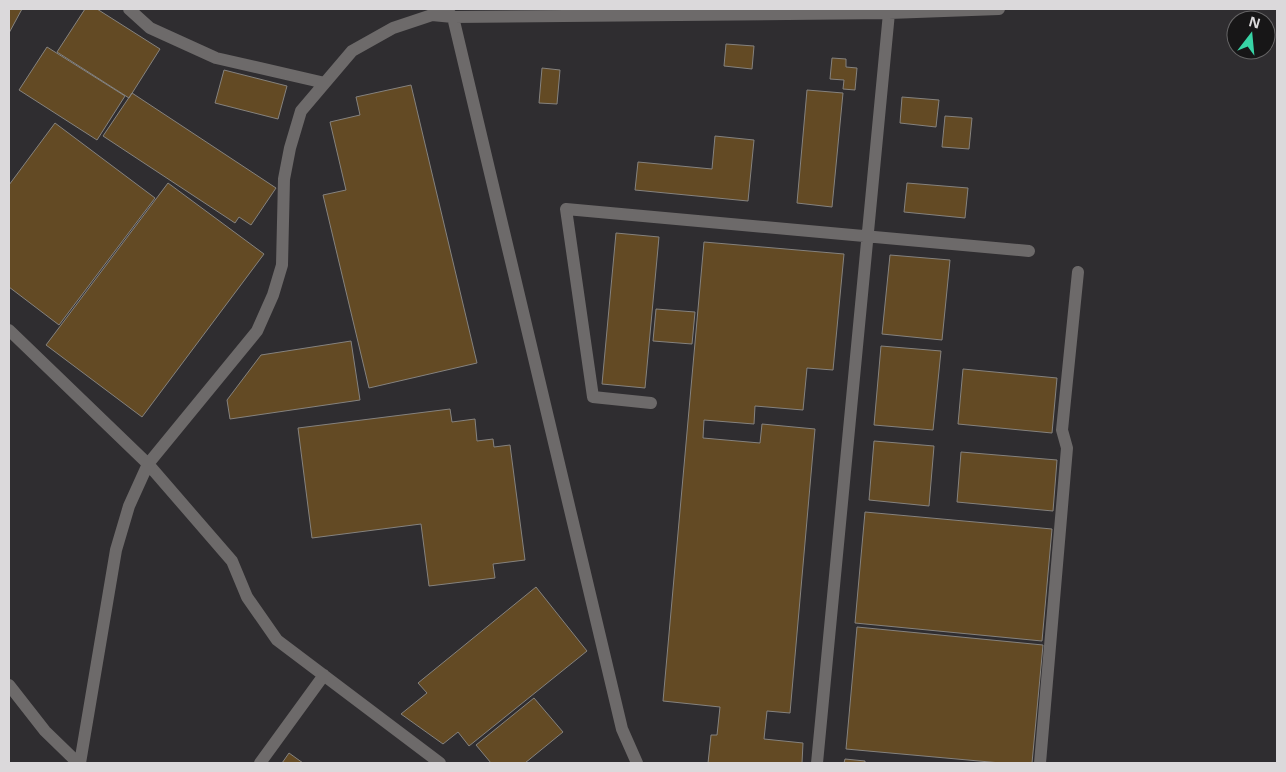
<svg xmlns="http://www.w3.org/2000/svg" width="1286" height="772" font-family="'Open Sans',sans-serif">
	<rect width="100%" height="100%" fill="#2f2d30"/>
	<!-- building -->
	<path fill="#634a24" stroke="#85827e" d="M9 9H22L9 33Z
		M85 9H97L160 49 129 98 57 52Z
		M726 44 754 46 752 69 724 66Z
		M47 47 125 96 97 140 19 90Z
		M832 58 846 59V67L857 68 855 90 843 89 844 80 830 79Z
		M542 68 560 70 557 104 539 103Z
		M224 70 287 86 278 119 215 103Z
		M411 85 477 363 369 388 323 195 346 190 330 122 360 115 356 97Z
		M807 90 843 93 832 207 797 203Z
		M132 93 276 188 251 225 239 217 235 223 103 136Z
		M902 97 939 100 936 127 900 123Z
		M945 116 972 118 969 149 942 147Z
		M55 123 155 198 59 325 9 287V185Z
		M715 136 754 140 748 201 635 190 638 162 712 169Z
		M168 183 264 254 142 417 46 345Z
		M907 183 968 188 965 218 904 212Z
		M616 233 659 237 645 388 602 384Z
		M704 242 844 254 833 370 807 368 803 410 755 406 754 424 704 420 703 438 760 443 762 424 815 429 790 713 767 711 764 739 803 743 802 763H708L711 735H717L720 707 663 701Z
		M890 255 950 260 942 340 882 334Z
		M656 309 695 312 692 344 653 341Z
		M351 341 360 400 230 419 227 400 261 355Z
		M881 346 941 351 933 430 874 425Z
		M963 369 1057 378 1052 433 958 424Z
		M450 409 452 422 475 419 477 441 493 439 494 447 510 445 525 560 493 564 495 578 429 586 421 524 312 538 298 428Z
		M874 441 934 446 929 506 869 500Z
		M961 452 1057 460 1053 511 957 502Z
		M865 512 1052 529 1042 641 855 623Z
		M536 587 587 651 469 746 458 732 443 744 401 714 427 693 418 683Z
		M857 627 1043 645 1032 763H1001L846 749Z
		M534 698 563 732 525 763H491L476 745Z
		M289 753 303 763H282Z
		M845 759 865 761V763H844Z"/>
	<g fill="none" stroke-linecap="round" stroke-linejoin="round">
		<!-- minor -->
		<path stroke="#6d6a6a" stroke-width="12" d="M129 9 150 28 216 58 325 83
			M448 12 453 17 622 729 637 763
			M9 330 148 464 232 561 247 597 277 640 440 763
			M651 403 593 397 566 209 1029 251
			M9 685 45 731 78 763
			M80 763 116 550 129 506 148 464 257 331 273 295 282 265 284 179 290 148 301 111 352 51 393 28 432 15 453 17 889 13 999 9
			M260 763 324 675
			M817 763 889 13
			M1040 763 1067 448 1062 430 1078 272"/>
	</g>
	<!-- border -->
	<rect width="1286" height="772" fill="none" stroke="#dbd9db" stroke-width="20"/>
	<!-- north arrow -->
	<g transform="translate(1251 35) rotate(16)"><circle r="24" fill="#171617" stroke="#656465"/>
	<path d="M0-4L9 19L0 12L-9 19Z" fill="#38d4a6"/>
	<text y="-8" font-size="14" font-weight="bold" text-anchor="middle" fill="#dbd9db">N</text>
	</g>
</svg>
